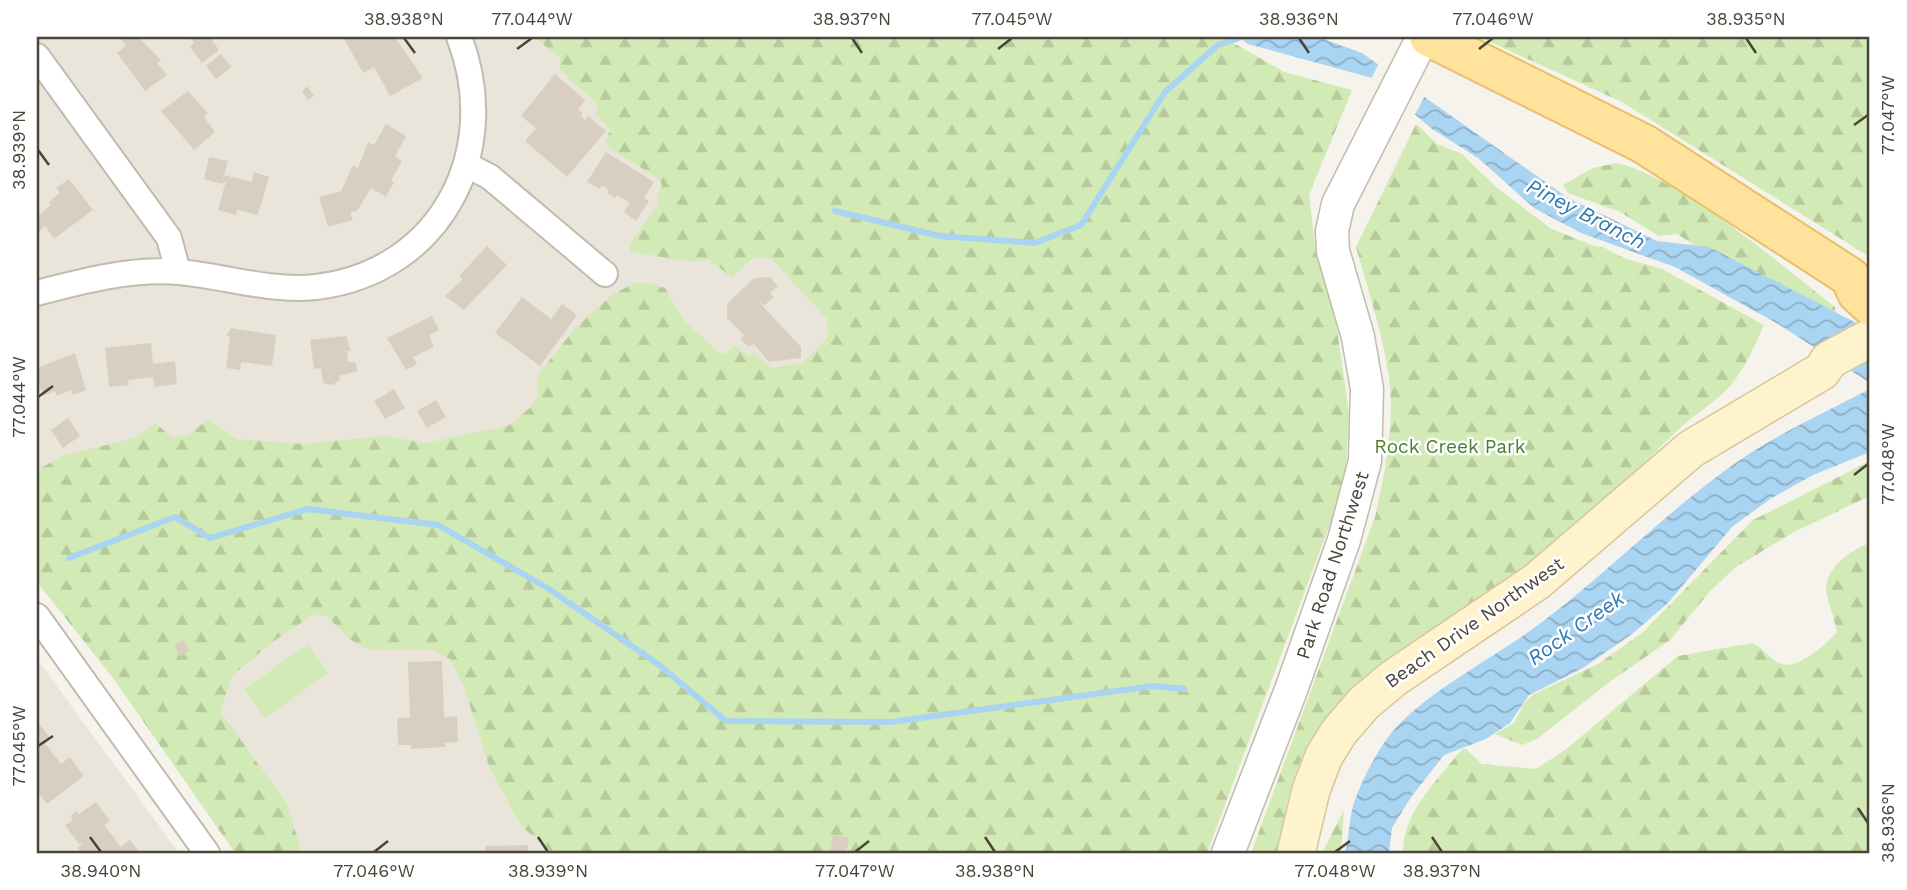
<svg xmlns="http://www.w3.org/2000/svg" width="1907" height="890" font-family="'Work Sans',sans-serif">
	<defs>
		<pattern id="forest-firs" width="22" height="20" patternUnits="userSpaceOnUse" patternTransform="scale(1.75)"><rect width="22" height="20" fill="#d2eab5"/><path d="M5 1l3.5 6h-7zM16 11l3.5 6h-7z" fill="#b6ca9c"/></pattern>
		<pattern id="water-waves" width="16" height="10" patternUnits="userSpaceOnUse" patternTransform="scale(1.75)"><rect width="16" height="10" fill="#a9d4f2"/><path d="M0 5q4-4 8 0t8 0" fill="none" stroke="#8caec5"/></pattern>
	</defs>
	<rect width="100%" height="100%" fill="#f6f3ec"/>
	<!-- residential -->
	<path fill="#eae5da" d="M37 37H548L878 344 633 853H252L37 574Z
		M37 659 179 853H37Z"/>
	<!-- green -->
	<path fill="#d2eab5" d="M308 644 328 673 265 718 244 689Z"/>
	<!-- forest -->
	<path fill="url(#forest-firs)" d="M533 37H1223L1284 72 1352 90 1309 195 1316 254 1336 321 1349 414 1345 484 1207 853H553L521 826 489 766 463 684 450 659 432 650H370L349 639 327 616 313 615 271 643 233 675 220 711 287 804 302 853H235L113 678 37 582V470L65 455 135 438 156 423 172 438 189 435 208 419 237 439 302 444 386 436 425 443 508 426 531 407 539 394 536 386 541 371 576 327 612 295 634 283H647L665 288 683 320 720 353 724 354 735 345 747 355 755 353 771 368 803 363 828 337 827 319 771 258H753L731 277 709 259C691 266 653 254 631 252L629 245 659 204 657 197 662 185 659 179 607 146 605 141 611 129 595 114 598 104 560 70V57Z
		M1486 37H1870V257L1622 102 1486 40Z
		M1416 124 1437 144 1462 154 1496 187 1550 228 1594 246 1603 247 1624 258 1662 269 1764 325C1754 346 1746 367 1731 385 1716 402 1694 414 1678 430 1622 484 1567 541 1503 586 1445 628 1375 659 1328 715 1295 755 1285 804 1278 853H1251L1375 517C1385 473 1395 423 1389 378 1383 334 1368 290 1356 247Z
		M1617 163C1677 176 1784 267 1835 307L1837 321 1714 258 1677 234 1659 236 1620 212 1568 193 1563 185 1593 168Z
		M1870 461V496L1794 532 1736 567 1711 590 1670 640 1612 680 1537 739 1522 745 1495 734 1514 723 1525 702 1534 694 1598 664 1642 633 1753 520Z
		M1870 543V853H1403C1403 811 1437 781 1462 749H1466L1482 764 1536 769 1565 750 1678 656 1752 643C1763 648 1769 658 1779 663 1797 672 1826 644 1837 632 1835 621 1826 596 1826 589 1827 566 1851 550 1870 543Z
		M1344 810 1341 853H1322Z"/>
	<!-- water -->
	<path fill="url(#water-waves)" d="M1239 37H1318L1362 53 1568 198 1657 241 1709 247 1870 330V383L1778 324 1675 267 1581 233 1534 208 1478 158 1432 129 1372 78 1248 44Z
		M1870 389V452L1813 475 1770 499 1732 527 1668 603 1632 634 1583 668 1529 695 1510 723 1486 739 1444 755 1411 797 1392 828 1389 853H1345C1349 838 1349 821 1353 806 1360 784 1373 759 1386 740 1415 698 1492 659 1534 628 1605 576 1667 510 1740 460 1781 432 1826 412 1870 389Z"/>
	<!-- pier -->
	<path fill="#f6f3ec" d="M1380 61 1427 92 1413 118 1370 81Z"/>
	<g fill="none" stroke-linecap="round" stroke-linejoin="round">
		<!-- stream -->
		<path stroke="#a9d4f2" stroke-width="6" d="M835 211 940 236 1035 243 1081 225 1165 92 1218 45 1242 37
			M69 558 175 517 210 538 308 509 438 525 549 589 658 664 726 721 891 722 1153 686 1184 689"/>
	</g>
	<!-- building -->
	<path fill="#d8cfc1" d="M124 37H143L140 39 161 60 157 63 167 75 145 91 117 53 126 46 121 39Z
		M194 37H210L219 50 202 63 190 47 194 43 191 39Z
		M343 37H395L423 78 390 96 374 67 363 73Z
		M221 54 232 67 216 79 206 66Z
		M555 74 585 100 578 109 583 114 581 116 585 120 588 116 606 131 567 177 525 141 536 128 521 116Z
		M307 86 314 96 308 100 302 91Z
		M188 91 208 113 204 117 215 132 194 150 161 111Z
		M386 124 406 136 395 156 402 161 391 180 394 182 386 197 371 188 357 211 350 212 353 220 328 227 319 197 341 191 353 165 358 168 368 142 374 145Z
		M606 152 654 182 644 198 649 201 636 221 624 212 630 203 617 195 615 199 607 193 609 190 602 185 600 189 587 182Z
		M209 157 228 161 224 175 252 182 254 172 269 177 258 215 237 210 236 215 218 210 226 181 222 184 204 179Z
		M69 179 93 210 54 239 45 226 37 233V211L40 214 51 205 49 202 60 193 56 188Z
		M487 246 507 265 464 310 445 296 463 279 459 276Z
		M770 277 778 286 770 293 774 297 765 305 760 303 801 347V358L769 362 754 344 749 347 740 339 744 335 727 318V304L754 278Z
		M522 297 551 319 562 304 577 315 540 366 495 333Z
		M432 316 439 330 429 335 434 347 413 357 417 364 406 370 387 338Z
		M231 328 276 335 272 366 241 362 240 370 226 368 230 336H226Z
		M346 336 351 351H347L348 362H355L358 371 339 376 340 380 332 385 323 383 321 368 314 369 310 340Z
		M151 343 153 364 175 361 177 384 154 387 153 377 128 380 129 385 109 387 105 348Z
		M75 353 86 390 73 395 71 390 57 396 55 391 43 396 37 379V368Z
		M394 389 405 408 385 419 374 401Z
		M436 400 446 417 427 428 417 411Z
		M68 418 80 436 63 448 51 430Z
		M183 640 190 650 180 657 174 646Z
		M442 661 444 717 457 716 458 742 445 743V747L411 749V745H398L397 718H410L408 662Z
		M37 720 50 738 44 742 61 764 70 757 84 776 47 804 37 791 39 780 37 777Z
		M96 802 110 821 104 825 121 847 130 840 140 853H82L77 848 84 843 79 844 65 825 73 820 70 816 77 811 79 814Z
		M833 835 849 838 846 853 830 852Z
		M528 845V853H485V846Z"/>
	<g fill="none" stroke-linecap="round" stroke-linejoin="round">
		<defs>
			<path id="minor" d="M37 56 169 238 178 272
				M467 165 490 177 605 274
				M37 293C82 281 132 268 179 272 224 276 270 292 316 287 442 272 503 150 459 37
				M37 616 207 853"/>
			<path id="tertiary" d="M1228 853 1291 690 1344 540 1365 461 1367 389 1358 337 1333 251 1332 231 1338 204 1423 37"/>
			<path id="secondary" d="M1296 853 1311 790 1324 756 1339 732 1364 703 1394 678 1536 582 1691 449 1822 371 1829 360 1870 338"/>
			<path id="primary" d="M1429 37 1644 144 1850 277 1857 293 1870 305"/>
		</defs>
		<!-- minor casing -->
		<use href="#minor" stroke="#c2bbae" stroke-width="28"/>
		<!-- tertiary casing -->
		<use href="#tertiary" stroke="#c2bbae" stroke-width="35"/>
		<!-- secondary casing -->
		<use href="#secondary" stroke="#d6c79b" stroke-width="40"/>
		<!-- primary casing -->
		<use href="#primary" stroke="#e6c16a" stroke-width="42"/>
		<!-- minor -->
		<use href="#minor" stroke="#fff" stroke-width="24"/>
		<!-- tertiary -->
		<use href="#tertiary" stroke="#fff" stroke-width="32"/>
		<!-- secondary -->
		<use href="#secondary" stroke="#fff3cd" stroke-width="37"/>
		<!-- primary -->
		<use href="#primary" stroke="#ffe39c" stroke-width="38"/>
	</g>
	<!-- ticks -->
	<path fill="none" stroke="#4b4439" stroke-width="2.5" d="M404 38 415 53M852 38 862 53M1299 38 1309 53M1746 38 1756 53M517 49 532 38M998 49 1012 38M1479 49 1493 38M1854 125 1868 115M38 150 49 165M38 397 53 386M1854 475 1868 464M38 746 53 736M1858 808 1868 823M90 837 101 852M538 837 548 852M985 837 995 852M1432 837 1442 852M374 852 388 841M855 852 869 841M1335 852 1350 841"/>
	<g text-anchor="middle" stroke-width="5" stroke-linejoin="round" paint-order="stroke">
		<!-- park labels -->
		<g font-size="19" fill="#4a7f2a" stroke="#fff">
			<text x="1450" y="453">Rock Creek Park</text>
		</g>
		<!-- street labels -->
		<g font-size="19" fill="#4b4439" stroke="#fff">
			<text transform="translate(1332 565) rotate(-72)" y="7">Park Road Northwest</text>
			<text transform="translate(1474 622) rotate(-35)" y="7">Beach Drive Northwest</text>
		</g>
		<!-- water labels -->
		<g font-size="21" font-style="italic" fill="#2e7ab2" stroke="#fff">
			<text transform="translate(1586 214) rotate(27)" y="7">Piney Branch</text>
			<text transform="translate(1576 628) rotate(-35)" y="7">Rock Creek</text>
		</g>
	</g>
	<!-- border -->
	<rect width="1907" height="890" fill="none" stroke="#ffffff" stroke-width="77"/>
	<rect x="38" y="38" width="1830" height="814" fill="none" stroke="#4b4439" stroke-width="2.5"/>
	<g font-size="18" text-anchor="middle" fill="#4b4439">
		<text x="404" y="25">38.938°N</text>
		<text x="532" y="25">77.044°W</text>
		<text x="852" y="25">38.937°N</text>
		<text x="1012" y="25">77.045°W</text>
		<text x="1299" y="25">38.936°N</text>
		<text x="1493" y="25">77.046°W</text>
		<text x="1746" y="25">38.935°N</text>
		<text transform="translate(1888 115) rotate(-90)" y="6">77.047°W</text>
		<text transform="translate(19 150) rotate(-90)" y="6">38.939°N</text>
		<text transform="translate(19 397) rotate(-90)" y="6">77.044°W</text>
		<text transform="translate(1888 464) rotate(-90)" y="6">77.048°W</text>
		<text transform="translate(19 746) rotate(-90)" y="6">77.045°W</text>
		<text transform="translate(1888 823) rotate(-90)" y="6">38.936°N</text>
		<text x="101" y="877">38.940°N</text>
		<text x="374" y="877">77.046°W</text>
		<text x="548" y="877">38.939°N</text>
		<text x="855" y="877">77.047°W</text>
		<text x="995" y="877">38.938°N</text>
		<text x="1335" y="877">77.048°W</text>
		<text x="1442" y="877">38.937°N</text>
	</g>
</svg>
